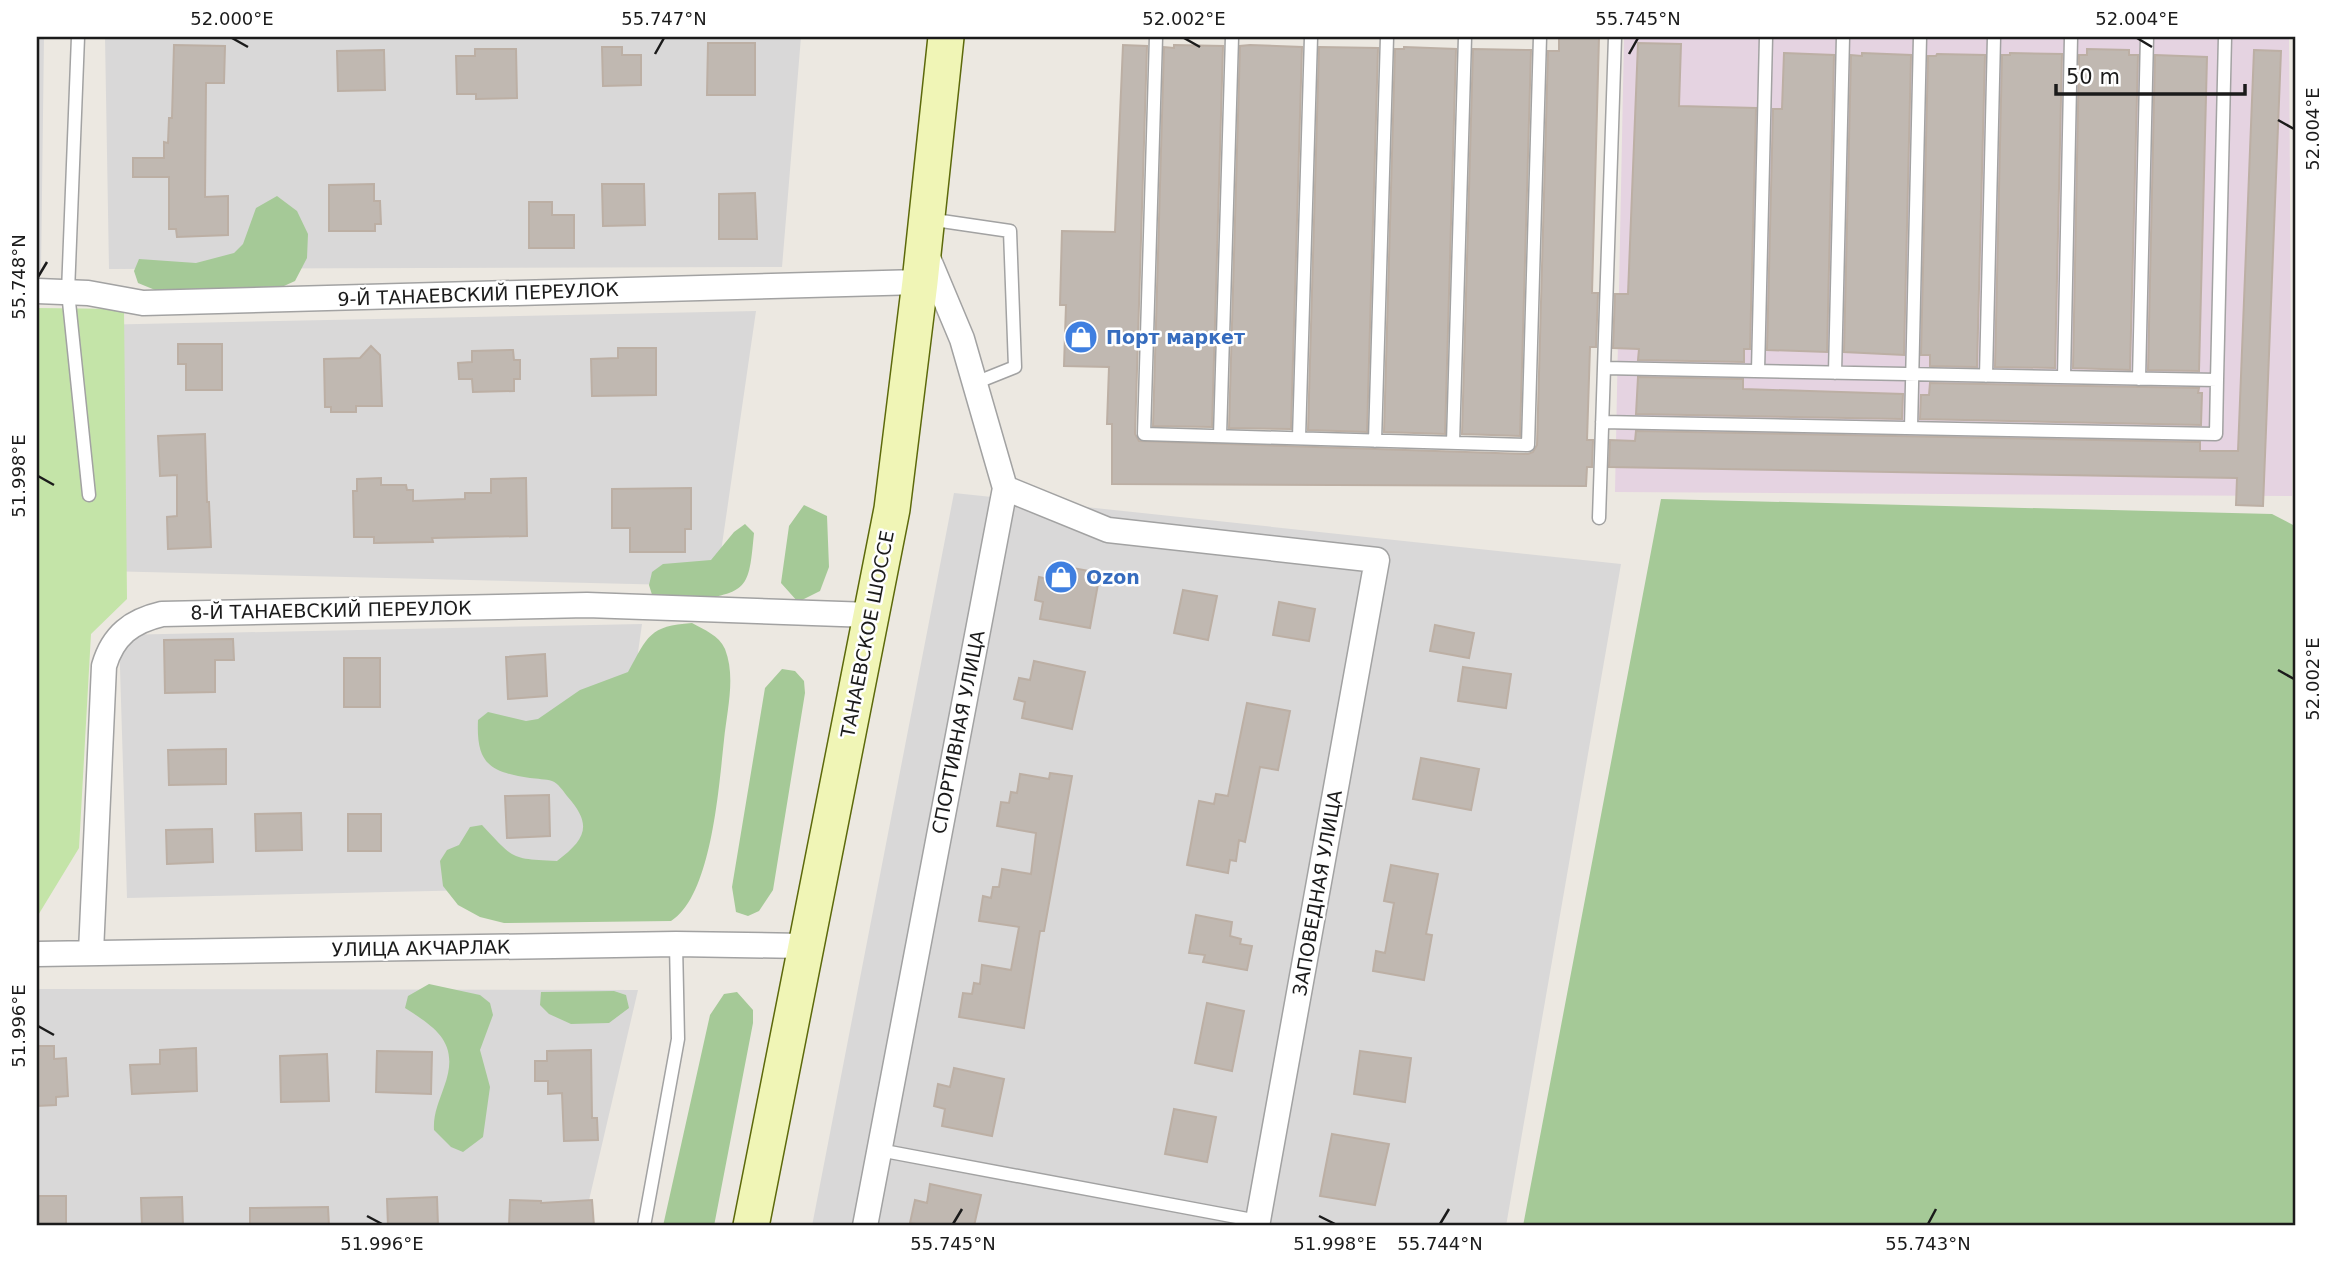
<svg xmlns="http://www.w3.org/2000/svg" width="2332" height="1263" font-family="'DejaVu Sans',sans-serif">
	<rect width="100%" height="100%" fill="#ece8e1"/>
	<!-- residential -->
	<path fill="#d9d8d8" d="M37 37H44L41 271H37Z
		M105 37H801L782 267 109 269Z
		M756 311 716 586 104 571 92 325Z
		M954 493 1621 564 1506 1226H812Z
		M642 624 605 887 127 898 119 635Z
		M37 989 638 990 583 1226H37Z"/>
	<!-- industrial -->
	<path fill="#e5d3e1" d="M1624 37H2289L2292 496 1615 492Z"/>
	<!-- grass -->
	<path fill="#c4e4a8" d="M37 308 124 309 127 599 91 634 79 848 37 917Z"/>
	<!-- forest -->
	<path fill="#a5c997" d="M277 196 297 211 308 234 307 258 295 281 273 291 160 292 138 283 134 271 139 259 196 263 234 253 243 244 256 208Z
		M1661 499 2272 514 2295 526V1226H1523Z
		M804 505 827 516 829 567 820 591 798 602 781 583 789 526Z
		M745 524 754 533C749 584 750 594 696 599 681 601 668 604 653 598L649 585 652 572 663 564 711 560 734 532Z
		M692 623C704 630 719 635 725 649 736 677 727 710 724 740 719 784 712 896 671 921L504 923 480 917 458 905 443 886 440 861 447 850 459 845 470 827 482 825C514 859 510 859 557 861 586 839 593 825 567 796 563 791 558 783 552 781 546 779 537 779 530 778 490 772 476 764 478 720L488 712 526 721 538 719 580 690 628 672C648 636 649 626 692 623Z
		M782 669 795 671 804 681 805 693 773 890 759 911 748 916 736 912 732 887 765 688Z
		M429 984 480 995 490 1003 493 1015 480 1050 490 1087 483 1137 463 1152 451 1147 434 1130C433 1114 439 1102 444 1087 460 1044 438 1029 405 1008L408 996Z
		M614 991 626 995 629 1008 609 1023 571 1024 549 1014 540 1005 541 992Z
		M737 992 753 1010V1023L714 1226H663L710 1015 724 994Z"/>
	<!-- building -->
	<path fill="#c0b8b1" stroke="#bcafa4" stroke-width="2" d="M1559 37H1599L1592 293H1598L1596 347H1590L1587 440H1593L1592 467H1587L1586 486 1112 484V424H1107L1109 367 1064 366 1066 305H1060L1062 231 1115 232 1123 45 1147 46 1135 434 1139 441 1528 454 1533 452 1537 445 1548 51H1559Z
		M708 43H755V95H707Z
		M1638 43 1681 44 1679 106 1756 108 1750 349H1744V362L1638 360 1639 349 1613 348 1615 294H1628Z
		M174 45 225 46 224 83H206L205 197 228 196V235L177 237 176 229H169V177H133V158H164V142L168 143 169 118H172Z
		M1174 45 1223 46 1212 427 1153 426 1164 47 1174 48Z
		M1250 45 1302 47 1291 429 1229 428 1240 46Z
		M602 47H622V55H641V85L603 86Z
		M1319 47 1378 48 1367 432 1308 430Z
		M1404 47 1456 49 1445 434 1384 432 1395 49H1404Z
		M475 49H516L517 98 476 99V94H457L456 56H475Z
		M1473 49 1531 50 1520 436 1462 434Z
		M2087 49 2129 50V55H2138L2130 370 2073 368 2079 55H2087Z
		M384 50 385 90 338 91 337 51Z
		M2254 50 2281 51 2263 506 2236 505 2237 478 1609 467 1610 440 1635 441 1636 431 2200 442V451H2238Z
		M1784 53 1834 55 1827 352 1767 350 1773 109H1782Z
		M1862 53 1911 55 1904 355 1844 352 1851 55 1862 56Z
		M2010 53 2062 54 2055 368 1995 367 2002 55H2010Z
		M1937 54 1985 55 1977 367 1930 366V355H1921L1928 56H1936Z
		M2155 55 2207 57 2199 371 2148 370Z
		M374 184V201H380L381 224H375V231H329V185Z
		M602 184H644L645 225 603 226Z
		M755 193 757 239H719V194Z
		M529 202H552V215H574V248H529Z
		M178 344H222V390H186V364H178Z
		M371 346 380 355 382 406H356V412H331V407H325L324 359 360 358Z
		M618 348H656V395L592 396 591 359 618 358Z
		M513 350 514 360H520V379H514V391L473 392 472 379H459L458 363 472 362V351Z
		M1638 377 1743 379V389L1903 394 1902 419 1636 414Z
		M1930 383 2199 388 2198 393H2202L2201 425 1920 419 1921 395H1929Z
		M205 434 207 502H209L211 547 168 549 167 517 177 516V475L160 476 158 436Z
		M381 478V485H406L407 490H413V501L465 499V493H491V479L526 478 527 536 432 538 433 542 374 543V537H354L353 491H357V479Z
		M691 488V529H685V552H630V528H612V489Z
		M1051 564 1100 573 1090 628 1040 619 1043 602 1035 600 1039 577 1048 579Z
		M1183 590 1217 596 1208 640 1174 633Z
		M1279 602 1315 609 1309 641 1273 635Z
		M1435 625 1474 633 1469 658 1430 651Z
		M233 639 234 660H215V692L165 693 164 640Z
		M545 654 547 696 508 699 506 657Z
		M344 658H380V707H344Z
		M1034 661 1085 672 1072 729 1022 718 1025 702 1014 699 1019 678 1030 680Z
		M1463 667 1511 674 1506 708 1458 701Z
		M1247 703 1290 711 1278 770 1260 767 1245 842 1239 840 1236 861 1230 860 1228 873 1187 865 1199 801 1214 804 1216 794 1228 796Z
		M226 749V784L169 785 168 750Z
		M1421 758 1479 769 1471 810 1413 799Z
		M1050 773 1072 776 1044 931H1040L1024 1028 959 1017 963 993 972 994 974 983 980 984 982 965 1011 970 1019 927 979 921 983 896 991 898 993 887H999L1002 869 1031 874 1036 833 997 826 1001 802 1009 803 1011 792 1017 793 1020 774 1049 779Z
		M549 795 550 836 507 838 505 796Z
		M301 813 302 850 256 851 255 814Z
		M348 814H381V851H348Z
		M212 829 213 862 167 864 166 830Z
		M1391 865 1438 874 1426 934 1432 935 1424 980 1373 971 1376 951 1385 953 1394 903 1384 901Z
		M1196 915 1232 922 1230 936 1241 939 1240 944 1252 946 1247 970 1203 962 1205 955 1189 953Z
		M1207 1003 1244 1011 1232 1071 1195 1063Z
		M37 1046H54V1059L66 1058 68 1096 56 1097V1105L37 1106Z
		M196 1048 197 1091 132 1094 130 1065 160 1064V1050Z
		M591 1050 592 1118H597L598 1140 564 1141 562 1093 548 1094V1081H535V1061H547V1051Z
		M377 1051 432 1052 431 1094 376 1092Z
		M1360 1051 1411 1058 1405 1102 1354 1094Z
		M327 1054 329 1101 281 1102 280 1056Z
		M954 1068 1004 1079 992 1136 942 1126 945 1109 934 1106 938 1084 950 1087Z
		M1174 1109 1216 1117 1207 1162 1165 1154Z
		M1332 1134 1389 1144 1375 1205 1320 1196Z
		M930 1184 981 1195 974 1226H929L910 1223 915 1200 927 1203Z
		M37 1196H66V1226H37Z
		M182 1197 183 1226H142L141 1198Z
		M437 1197 438 1226H388L387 1199Z
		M510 1200 541 1201V1203L592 1200 594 1226H509Z
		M328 1207 329 1226H250V1208Z"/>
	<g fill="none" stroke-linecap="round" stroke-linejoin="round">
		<defs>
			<path id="lane" d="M78 37 68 292 89 495
				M1156 37 1144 434 1528 445 1540 37
				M928 219 1010 231 1015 367 975 383
				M1604 368 2217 380 2225 37
				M1758 371 1766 37
				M1835 373 1843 37
				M1986 376 1994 37
				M2064 377 2071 37
				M2139 379 2147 37
				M1602 422 2216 434 2217 380
				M1911 428 1920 37
				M1220 436 1232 37
				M1299 438 1311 37
				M1375 441 1387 37
				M1453 443 1465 37
				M1599 518 1615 37
				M879 1150 1258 1221
				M644 1226 678 1039 676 944"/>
			<path id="street" d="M37 291 88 293 143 303 920 282
				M1005 488 1108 530 1377 560 1257 1226
				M91 952 104 666C113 635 132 621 162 614L587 605 870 615
				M37 954 676 944 804 946
				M865 1226 1005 488 962 339 926 253"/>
			<path id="secondary" d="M751 1226 892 509 920 282 946 37"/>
		</defs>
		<!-- lane casing -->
		<use href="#lane" stroke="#a2a2a2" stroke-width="15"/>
		<!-- street casing -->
		<use href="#street" stroke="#a2a2a2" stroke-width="27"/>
		<!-- secondary casing -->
		<use href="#secondary" stroke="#5c690b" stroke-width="38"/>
		<!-- lane -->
		<use href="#lane" stroke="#fff" stroke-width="12"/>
		<!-- street -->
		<use href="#street" stroke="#fff" stroke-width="24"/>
		<!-- secondary -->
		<use href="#secondary" stroke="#f0f5b6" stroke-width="35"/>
	</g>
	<!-- ticks -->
	<path fill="none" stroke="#1b1b1b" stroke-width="2.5" d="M232 38 248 47M1184 38 1200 47M2137 38 2152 47M655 54 664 38M1629 54 1638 38M2278 120 2294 129M38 277 47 262M38 476 54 485M2278 670 2294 679M38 1026 54 1035M367 1216 382 1224M1319 1216 1335 1224M953 1224 962 1209M1440 1224 1449 1209M1928 1224 1936 1209"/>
	<!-- icons -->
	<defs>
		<symbol id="shop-disc" viewBox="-11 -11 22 22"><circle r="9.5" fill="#3f7fe0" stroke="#fff"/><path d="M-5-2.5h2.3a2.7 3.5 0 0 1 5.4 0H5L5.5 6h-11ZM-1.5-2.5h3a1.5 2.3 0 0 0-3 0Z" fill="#fff"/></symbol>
	</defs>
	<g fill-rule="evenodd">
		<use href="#shop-disc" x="1062" y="318" width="38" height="38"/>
		<use href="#shop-disc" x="1042" y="558" width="38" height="38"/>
	</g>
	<g text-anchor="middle" stroke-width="5" stroke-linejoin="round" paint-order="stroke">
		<!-- street labels -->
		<g font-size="19" fill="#1b1b1b" stroke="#fff">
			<text transform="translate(478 294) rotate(-2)" y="7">9-Й ТАНАЕВСКИЙ ПЕРЕУЛОК</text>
			<text transform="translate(331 610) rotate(-1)" y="7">8-Й ТАНАЕВСКИЙ ПЕРЕУЛОК</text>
			<text transform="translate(867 634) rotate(-79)" y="7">ТАНАЕВСКОЕ ШОССЕ</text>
			<text transform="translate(958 732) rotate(-79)" y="7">СПОРТИВНАЯ УЛИЦА</text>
			<text transform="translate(1317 893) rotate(-80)" y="7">ЗАПОВЕДНАЯ УЛИЦА</text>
			<text transform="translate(421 948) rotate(-1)" y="7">УЛИЦА АКЧАРЛАК</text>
		</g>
		<!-- shop labels -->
		<g font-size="19" font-weight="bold" fill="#366cbe" stroke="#fff" text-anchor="start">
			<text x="1106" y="344">Порт маркет</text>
			<text x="1086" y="584">Ozon</text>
		</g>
	</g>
	<!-- border -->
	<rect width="2332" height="1263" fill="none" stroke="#ffffff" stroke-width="77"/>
	<!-- scale -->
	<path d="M2056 84v10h189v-10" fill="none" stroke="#1b1b1b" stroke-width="3.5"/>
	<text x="2066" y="84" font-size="21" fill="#1b1b1b" stroke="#ffffff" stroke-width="5" paint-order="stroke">50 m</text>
	<rect x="38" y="38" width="2256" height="1186" fill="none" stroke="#1b1b1b" stroke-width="2.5"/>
	<g font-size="18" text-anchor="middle" fill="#1b1b1b">
		<text x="232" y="25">52.000°E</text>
		<text x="664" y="25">55.747°N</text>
		<text x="1184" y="25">52.002°E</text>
		<text x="1638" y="25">55.745°N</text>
		<text x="2137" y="25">52.004°E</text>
		<text transform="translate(2313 129) rotate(-90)" y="6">52.004°E</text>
		<text transform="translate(19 277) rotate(-90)" y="6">55.748°N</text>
		<text transform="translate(19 476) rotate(-90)" y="6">51.998°E</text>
		<text transform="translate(2313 679) rotate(-90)" y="6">52.002°E</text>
		<text transform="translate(19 1026) rotate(-90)" y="6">51.996°E</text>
		<text x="382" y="1250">51.996°E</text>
		<text x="953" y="1250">55.745°N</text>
		<text x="1335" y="1250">51.998°E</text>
		<text x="1440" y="1250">55.744°N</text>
		<text x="1928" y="1250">55.743°N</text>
	</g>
</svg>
